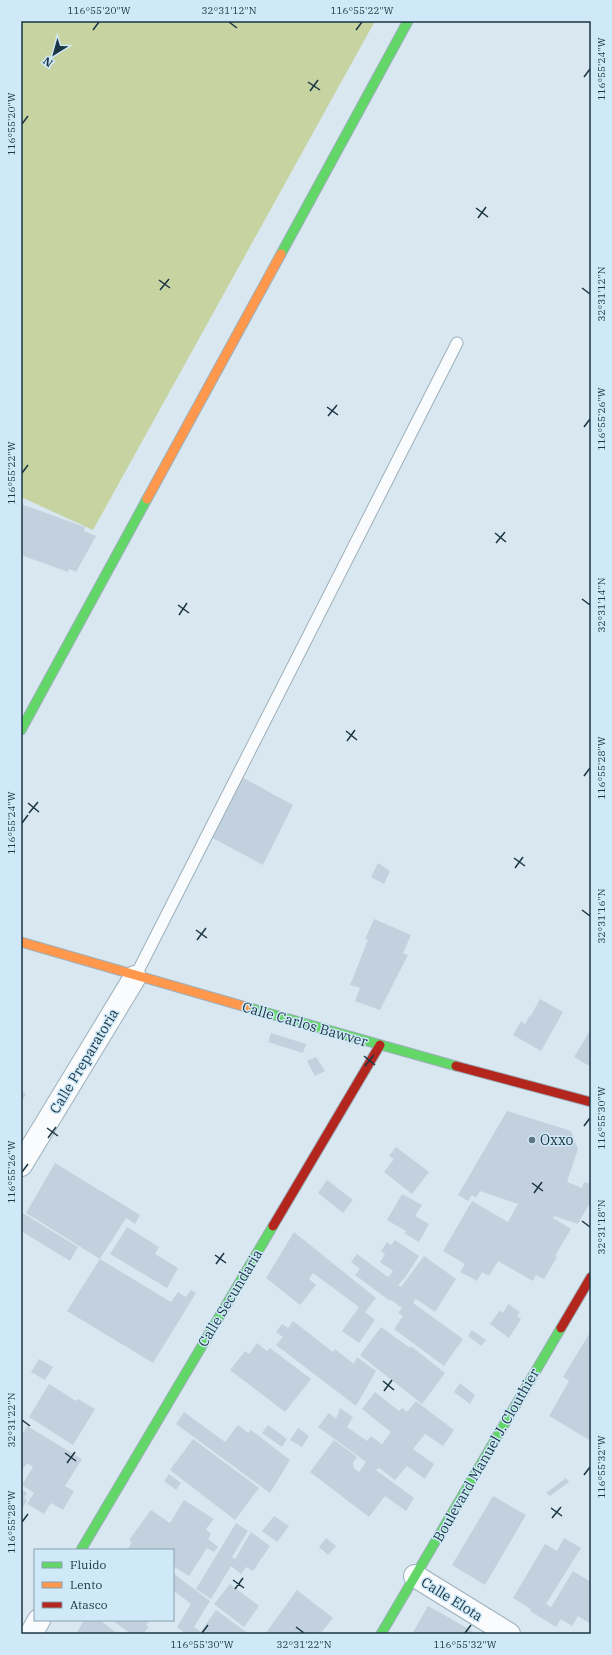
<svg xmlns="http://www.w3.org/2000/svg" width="612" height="1655" font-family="'IBM Plex Serif',serif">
	<rect width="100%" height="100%" fill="#d9e7f0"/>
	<!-- green -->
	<path fill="#c7d3a0" d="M21 21H375L93 530 21 497Z"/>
	<!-- building -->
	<path fill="#c3d1df" d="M21 504 85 527 84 531 96 536 76 572 69 569 68 572 21 555Z
		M238 775 293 805 263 865 207 835Z
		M378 863 390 871 384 884 371 877Z
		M374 919 411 935 403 953 408 955 380 1010 355 1001 360 988 350 985 368 940 365 939Z
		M540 999 563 1012 541 1051 513 1035 521 1021 525 1024 529 1016 530 1017Z
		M591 1029V1067L574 1057Z
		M271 1033 306 1044 303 1053 268 1042Z
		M316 1057 325 1071 315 1076 307 1061Z
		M21 1091 26 1094 21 1103Z
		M507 1111 571 1131 578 1149 567 1182 582 1188 584 1182 591 1184V1201L578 1224 554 1216 553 1218 571 1229 555 1256 557 1257 544 1279 536 1275 533 1281 498 1261 489 1276 482 1272 477 1281 460 1272 465 1264 443 1251 472 1201 508 1222 518 1204 480 1191 476 1198 472 1195 468 1201 458 1195Z
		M396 1147 429 1172 412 1194 384 1172 394 1159 389 1156Z
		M55 1163 140 1215 135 1224 126 1218 100 1259 26 1213Z
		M327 1180 353 1200 343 1213 318 1193Z
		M402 1194 422 1205 415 1216 429 1224 419 1242 404 1233 406 1231 387 1220Z
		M21 1212 78 1247 70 1261 21 1231Z
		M127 1227 159 1247 155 1254 178 1268 167 1288 110 1254Z
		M294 1232 376 1298 365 1312 375 1320 359 1343 342 1331 359 1307 313 1273 309 1279 316 1285 300 1305 266 1278Z
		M395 1240 419 1256 404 1279 398 1285 401 1287 424 1256 456 1279 435 1312 416 1299 413 1303 463 1339 444 1366 394 1329 403 1316 398 1313 402 1308 391 1300 390 1301 355 1275 360 1269 351 1262 357 1254 388 1277 393 1271 380 1262 385 1254 381 1251 387 1242 391 1245Z
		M100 1259 171 1302 178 1292 186 1297 191 1290 196 1293 153 1363 67 1311Z
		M508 1304 520 1312 517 1316 521 1319 509 1338 490 1324 500 1310 503 1313Z
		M293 1321 333 1352 335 1349 354 1364 357 1357 376 1371 356 1406 276 1345 283 1337 276 1332 282 1324 288 1328Z
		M381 1327 410 1348 411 1346 445 1373 422 1404 360 1355Z
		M472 1330 486 1340 481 1346 468 1336Z
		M591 1331V1441L549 1416 569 1381 563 1377Z
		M257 1343 267 1351 270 1348 311 1379 285 1412 230 1370 245 1351 249 1354Z
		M39 1359 53 1367 45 1380 31 1372Z
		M460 1383 475 1395 470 1404 454 1392Z
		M49 1384 76 1401 78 1399 95 1409 73 1445 29 1417Z
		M375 1392 399 1411 402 1408 407 1412 416 1401 454 1430 443 1446 425 1434 413 1449 434 1464 425 1479 407 1466 395 1480 379 1468 376 1470 414 1498 406 1511 385 1496 369 1517 310 1472 334 1440 357 1457 353 1463 354 1468 359 1472 366 1462 318 1427 329 1413 336 1419 340 1408 353 1417 347 1427 367 1441 371 1436 382 1444 391 1432 362 1409Z
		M184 1412 225 1442 238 1425 248 1433 251 1430 290 1460 270 1493 176 1424Z
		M268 1425 287 1439 282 1447 262 1433Z
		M27 1426 82 1459 65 1486 74 1491 63 1510 51 1503 44 1514 27 1504 34 1493 22 1485 33 1467 27 1463 21 1472V1436Z
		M298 1428 309 1436 302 1447 290 1440Z
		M193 1439 259 1488 235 1520 170 1470Z
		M169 1474 181 1483 176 1490 164 1481Z
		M566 1478 569 1482 550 1496 546 1493Z
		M21 1489 27 1493 24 1498 27 1500 21 1511Z
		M493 1496 526 1515 485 1585 452 1565Z
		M184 1500 214 1519 206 1529 211 1534 208 1539 218 1547 214 1552 207 1548 189 1576 173 1566V1550H127L132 1542 129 1540 151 1510 170 1523Z
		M274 1516 289 1526 277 1542 262 1531Z
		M236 1523 248 1531 232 1557 235 1559 251 1532 270 1546 253 1571 246 1567 241 1574 231 1566 211 1599 196 1589Z
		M326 1538 336 1546 328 1555 319 1547Z
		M564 1538 581 1548 546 1604 551 1607 573 1571 591 1582V1624L578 1616 572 1626 561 1619 556 1627 530 1611 531 1609 513 1598 545 1544 557 1551Z
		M173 1573 210 1601 194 1627 200 1631 198 1634H186L177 1627 191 1604 173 1590Z
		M230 1584 259 1606 244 1627 214 1604Z
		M297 1590 333 1618 320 1634H265Z
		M428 1606 439 1612 477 1634H412Z
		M216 1610 249 1634H199Z
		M84 1620H100L118 1634H76Z
		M112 1620H150L146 1625 149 1627 143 1634H131Z"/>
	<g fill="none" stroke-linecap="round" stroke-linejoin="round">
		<defs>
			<path id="lane" d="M135 977 457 343"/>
			<path id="street" d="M21 1165 135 977
				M415 1576 509 1634
				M31 1634 39 1620"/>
			<path id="fast" d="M281 254 408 21
				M21 730 147 499
				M246 1007 456 1066
				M81 1550 273 1226
				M381 1634 561 1328"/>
			<path id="slow" d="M147 499 281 254
				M21 942 246 1007"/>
			<path id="jam" d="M456 1066 591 1102
				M273 1226 380 1045
				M561 1328 591 1277"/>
		</defs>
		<!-- lane casing -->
		<use href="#lane" stroke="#9db0bb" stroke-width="13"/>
		<!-- street casing -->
		<use href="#street" stroke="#9db0bb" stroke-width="24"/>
		<!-- fast casing -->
		<use href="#fast" stroke="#9db0bb" stroke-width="11"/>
		<!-- slow casing -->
		<use href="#slow" stroke="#9db0bb" stroke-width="11"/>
		<!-- jam casing -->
		<use href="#jam" stroke="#9db0bb" stroke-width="11"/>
		<!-- lane -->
		<use href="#lane" stroke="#f9fbfd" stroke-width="11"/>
		<!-- street -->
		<use href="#street" stroke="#f9fbfd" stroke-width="22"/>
		<!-- fast -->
		<use href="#fast" stroke="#63d668" stroke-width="9"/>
		<!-- slow -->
		<use href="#slow" stroke="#ff974d" stroke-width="9"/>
		<!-- jam -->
		<use href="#jam" stroke="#b3261e" stroke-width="9"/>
	</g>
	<!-- ticks -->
	<path fill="none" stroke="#1a3544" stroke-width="1.5" d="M229 22 237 28M93 30 99 22M356 30 362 22M584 77 590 69M308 82 320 90M310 91 318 80M22 124 28 116M476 208 488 217M478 218 486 207M159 280 170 288M582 288 590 294M160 290 169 279M327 407 338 415M328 416 337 405M584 427 590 419M22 473 28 465M495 533 506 542M496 543 505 532M582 599 590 605M178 605 189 613M179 615 187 603M346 731 357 740M347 741 355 730M584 776 590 768M28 803 39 812M29 813 38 802M22 823 28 815M514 858 525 866M515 868 523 857M582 910 590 916M196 930 207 938M197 940 206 928M364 1056 375 1065M365 1066 374 1055M584 1126 590 1118M47 1128 58 1136M48 1138 56 1127M22 1172 28 1164M532 1183 543 1191M534 1193 542 1182M582 1221 590 1227M215 1255 226 1263M216 1264 224 1253M383 1381 394 1390M384 1391 392 1380M22 1420 30 1426M65 1453 76 1461M67 1463 75 1452M584 1475 590 1467M551 1508 562 1516M552 1518 561 1507M22 1522 28 1514M233 1580 244 1588M235 1589 243 1578M296 1627 304 1633M202 1633 208 1625M465 1633 471 1625"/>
	<!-- markers -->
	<circle fill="#5d7380" stroke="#d0e9f9" stroke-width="1.5" cx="532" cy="1140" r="4"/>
	<g text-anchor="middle" stroke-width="3" stroke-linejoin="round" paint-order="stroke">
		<!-- street labels -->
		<g font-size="14" fill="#1a3544" stroke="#d0e9f9">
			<text transform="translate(305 1024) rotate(16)" y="5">Calle Carlos Bawver</text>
			<text transform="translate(84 1061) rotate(-59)" y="5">Calle Preparatoria</text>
			<text transform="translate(230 1298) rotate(-59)" y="5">Calle Secundaria</text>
			<text transform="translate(486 1455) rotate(-60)" y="5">Boulevard Manuel J. Clouthier</text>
			<text transform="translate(452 1599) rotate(32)" y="5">Calle Elota</text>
		</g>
		<!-- poi labels -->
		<g font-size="14" fill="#1a3544" stroke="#d0e9f9" text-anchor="start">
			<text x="540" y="1145">Oxxo</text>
		</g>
	</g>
	<!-- border -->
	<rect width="612" height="1655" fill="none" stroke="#d0e9f9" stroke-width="44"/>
	<!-- legend -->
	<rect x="34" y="1549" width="140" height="72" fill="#d0e9f9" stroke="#87a1b1"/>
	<rect x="42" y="1562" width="20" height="6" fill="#63d668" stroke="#87a1b1"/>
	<text x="70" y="1569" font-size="12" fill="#1a3544">Fluido</text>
	<rect x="42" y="1582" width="20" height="6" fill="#ff974d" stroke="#87a1b1"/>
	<text x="70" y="1589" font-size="12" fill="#1a3544">Lento</text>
	<rect x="42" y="1602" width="20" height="6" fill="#b3261e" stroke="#87a1b1"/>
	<text x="70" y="1609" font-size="12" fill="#1a3544">Atasco</text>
	<!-- north arrow -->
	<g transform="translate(54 54) rotate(217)" stroke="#d0e9f9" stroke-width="3" paint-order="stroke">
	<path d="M0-3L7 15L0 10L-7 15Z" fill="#1a3544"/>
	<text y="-6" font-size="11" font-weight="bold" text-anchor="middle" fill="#1a3544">N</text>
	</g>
	<rect x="22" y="22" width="568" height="1611" fill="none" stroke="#1a3544" stroke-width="1.5"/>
	<g font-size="10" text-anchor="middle" fill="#1a3544">
		<text x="99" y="14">116°55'20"W</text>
		<text x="229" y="14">32°31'12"N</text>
		<text x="362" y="14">116°55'22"W</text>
		<text transform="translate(601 69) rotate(-90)" y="4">116°55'24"W</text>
		<text transform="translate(11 124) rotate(-90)" y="4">116°55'20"W</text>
		<text transform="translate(601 294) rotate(-90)" y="4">32°31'12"N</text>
		<text transform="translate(601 419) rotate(-90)" y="4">116°55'26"W</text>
		<text transform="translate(11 473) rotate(-90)" y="4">116°55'22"W</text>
		<text transform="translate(601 605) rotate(-90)" y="4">32°31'14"N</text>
		<text transform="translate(601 768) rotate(-90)" y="4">116°55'28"W</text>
		<text transform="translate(11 823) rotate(-90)" y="4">116°55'24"W</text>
		<text transform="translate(601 916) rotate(-90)" y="4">32°31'16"N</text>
		<text transform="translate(601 1118) rotate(-90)" y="4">116°55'30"W</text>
		<text transform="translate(11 1172) rotate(-90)" y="4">116°55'26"W</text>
		<text transform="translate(601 1227) rotate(-90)" y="4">32°31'18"N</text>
		<text transform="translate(11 1420) rotate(-90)" y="4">32°31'22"N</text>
		<text transform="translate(601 1467) rotate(-90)" y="4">116°55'32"W</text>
		<text transform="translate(11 1522) rotate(-90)" y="4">116°55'28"W</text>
		<text x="202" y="1648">116°55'30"W</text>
		<text x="304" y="1648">32°31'22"N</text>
		<text x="465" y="1648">116°55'32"W</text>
	</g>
</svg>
